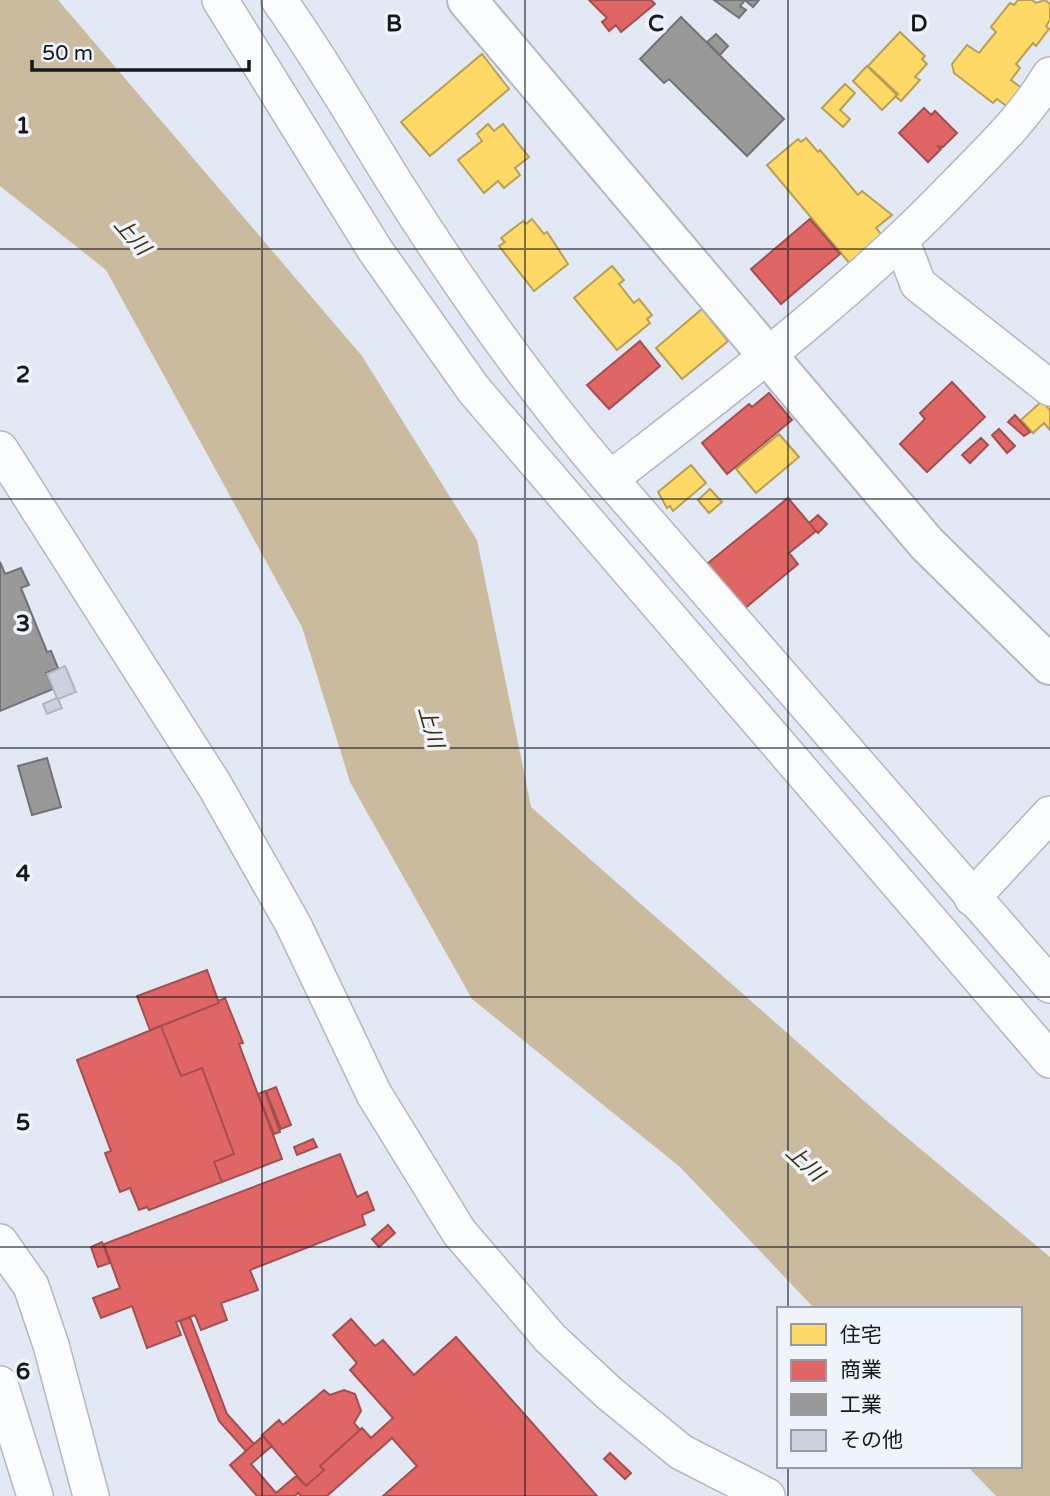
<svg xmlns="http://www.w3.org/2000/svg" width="1050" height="1496" font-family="'Varela Round','Noto Sans JP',sans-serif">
	<rect width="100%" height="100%" fill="#e2e9f4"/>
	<!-- water -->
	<path fill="#cabb9f" d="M0 0H58L362 356 477 540 531 807 887 1121 1050 1257V1496H996L967 1466H1020V1309H815L680 1167 472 999 350 782 302 627 106 270 0 186Z"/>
	<!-- homes -->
	<path fill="#ffd966" stroke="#b89f51" stroke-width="2" d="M1018 0H1032L1036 3 1045 0 1050 4V20L1046 26 1049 29 1036 46 1033 43 1016 64 1020 68 1011 80 1031 95 1016 113 997 99 993 103 954 73 952 64 967 45 979 53 996 32 991 27 1010 3 1014 5Z
		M900 32 925 56 922 59 927 64 915 77 920 80 901 101 895 96 898 94 868 66Z
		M482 54 509 89 430 156 401 122Z
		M867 66 897 95 882 110 853 81Z
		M845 84 855 93 840 110 850 119 843 127 822 108Z
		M488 124 494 131 503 124 529 157 515 168 520 175 504 188 498 181 484 193 458 160 482 141 477 134Z
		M806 138 818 152 820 150 858 195 862 191 892 215 876 228 884 238 851 265 767 165 798 139 801 142Z
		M532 219 544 234 547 232 568 264 534 291 499 246 505 242 501 238 523 221 526 224Z
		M612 266 624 280 619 284 634 303 639 299 652 315 647 319 650 323 617 350 574 298Z
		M702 309 728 341 682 379 656 348Z
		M1042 401 1050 410V430L1044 423 1033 433 1021 420Z
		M779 434 799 457 756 493 736 469Z
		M691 465 706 483 673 511 670 506 667 508 658 492Z
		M710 489 722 502 709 513 698 500Z"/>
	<!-- shops -->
	<path fill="#e06666" stroke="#a34f51" stroke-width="2" d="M589 0H651L655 4 621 32 616 25 609 31 602 22 607 18Z
		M924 108 931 115 935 111 957 133 943 147 937 146 941 149 928 162 899 133Z
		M810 219 840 254 781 304 751 269Z
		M640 341 660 366 609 409 587 385Z
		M952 382 985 417 927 472 900 444 925 419 920 413Z
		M769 393 792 420 727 474 702 443 749 404 752 407Z
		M1015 415 1030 432 1024 436 1008 422Z
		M999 429 1015 446 1007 453 992 435Z
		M981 438 988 445 970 463 962 455Z
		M788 498 816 531 789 553 798 564 744 609 707 564Z
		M818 515 827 524 818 533 809 523Z
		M207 970 219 1003 150 1030 137 996Z
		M225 998 243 1043 239 1044 282 1159 222 1182 214 1162 234 1154 202 1068 181 1076 161 1026 219 1003 218 1001Z
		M161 1026 181 1076 202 1068 234 1154 214 1162 222 1182 149 1210 147 1207 139 1210 130 1188 120 1192 105 1153 111 1151 77 1060Z
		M276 1087 291 1125 281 1129 266 1091Z
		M265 1091 280 1132 274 1134 258 1094Z
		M313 1139 317 1147 297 1155 294 1147Z
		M340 1154 357 1197 367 1192 374 1210 362 1215 365 1225 250 1270 258 1290 221 1303 227 1320 201 1330 195 1315 176 1322 181 1335 147 1348 132 1306 101 1318 93 1298 120 1288 104 1244Z
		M388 1225 395 1233 379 1247 372 1239Z
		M102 1242 110 1263 98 1267 91 1247Z
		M190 1317 227 1414 254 1444 246 1451 219 1421 180 1321Z
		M351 1319 375 1346 383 1340 414 1375 456 1337 597 1496H383L417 1466 392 1438 327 1496H301L298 1493 295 1496H257L230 1465 263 1436 272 1446 251 1464 276 1493 296 1476 306 1486 324 1470 320 1466 362 1428 371 1438 393 1418 350 1370 357 1363 333 1335Z
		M324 1390 330 1395 344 1390 355 1394 361 1411 354 1423 360 1430 320 1466 324 1470 306 1486 262 1435 279 1420 283 1425Z
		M610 1453 631 1473 625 1479 604 1459Z"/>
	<!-- industry -->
	<path fill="#999" stroke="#717375" stroke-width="2" d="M714 0H759L753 7 745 0 740 6 746 10 739 18Z
		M681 17 784 119 747 156 669 79 664 83 640 59Z
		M716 34 728 46 720 55 707 42Z
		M0 562 5 574 21 568 29 585 21 588 47 652 51 651 58 668 46 673 53 689 0 711Z
		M47 758 61 807 32 815 18 766Z"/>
	<!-- building -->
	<path fill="#cad2e0" stroke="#b0b6bf" stroke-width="2" d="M65 666 76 692 58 699 62 708 47 714 43 704 57 698 47 674Z"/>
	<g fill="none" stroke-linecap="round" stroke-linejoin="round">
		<defs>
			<path id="minor" d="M220 0 375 250 474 390 1050 1060
				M279 0C321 59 357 122 395 183 460 286 531 387 610 479
				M1050 75C1025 117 991 149 957 184 852 294 730 386 610 479L1050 985
				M902 242 918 284 1050 388
				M0 449 215 786 293 924 374 1094 459 1232 550 1338 609 1393 681 1452 767 1496
				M972 898 1050 814
				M0 1242 31 1286 51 1345 91 1496
				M0 1384 35 1496"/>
			<path id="tertiary" d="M467 0 927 544 1050 665"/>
		</defs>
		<!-- minor casing -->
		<use href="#minor" stroke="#b2b8c1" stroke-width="38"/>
		<!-- tertiary casing -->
		<use href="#tertiary" stroke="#b2b8c1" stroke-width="42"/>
		<!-- minor -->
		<use href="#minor" stroke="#fbfcfd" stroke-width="35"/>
		<!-- tertiary -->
		<use href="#tertiary" stroke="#fbfcfd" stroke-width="38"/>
	</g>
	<!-- grid -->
	<path fill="none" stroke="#141920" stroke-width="2" stroke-opacity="0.55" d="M262 0V1496M525 0V1496M788 0V1309M0 249H1050M0 499H1050M0 748H1050M0 997H1050M0 1247H1050M788 1466V1496"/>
	<g text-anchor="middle" stroke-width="7" stroke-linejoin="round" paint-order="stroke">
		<!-- water labels -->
		<g font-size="21" font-style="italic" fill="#3d2b05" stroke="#eef3fc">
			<text transform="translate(132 236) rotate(49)" y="7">上川</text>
			<text transform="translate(431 727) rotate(74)" y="7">上川</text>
			<text transform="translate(805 1163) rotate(43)" y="7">上川</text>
		</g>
	</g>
	<g font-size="23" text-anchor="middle" font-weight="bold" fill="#141920" stroke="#eef3fc" stroke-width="7" stroke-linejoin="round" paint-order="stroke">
		<text x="394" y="31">B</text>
		<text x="656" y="31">C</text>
		<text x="919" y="31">D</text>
		<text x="23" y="133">1</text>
		<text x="23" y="382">2</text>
		<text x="23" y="631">3</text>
		<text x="23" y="881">4</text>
		<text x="23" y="1130">5</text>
		<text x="23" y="1379">6</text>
	</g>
	<!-- legend -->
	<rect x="777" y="1307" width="245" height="161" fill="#eef3fc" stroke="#979ca4" stroke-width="2"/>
	<rect x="791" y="1324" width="35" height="21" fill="#ffd966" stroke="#979ca4" stroke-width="2"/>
	<text x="840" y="1342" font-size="21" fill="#141920">住宅</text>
	<rect x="791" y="1360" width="35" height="21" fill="#e06666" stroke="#979ca4" stroke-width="2"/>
	<text x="840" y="1377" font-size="21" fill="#141920">商業</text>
	<rect x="791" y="1394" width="35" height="21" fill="#999999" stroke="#979ca4" stroke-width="2"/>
	<text x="840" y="1412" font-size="21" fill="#141920">工業</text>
	<rect x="791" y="1430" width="35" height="21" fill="#cad2e0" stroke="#979ca4" stroke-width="2"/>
	<text x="840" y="1447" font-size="21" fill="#141920">その他</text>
	<!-- scale -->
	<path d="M32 60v10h217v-10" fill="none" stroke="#141920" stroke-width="3.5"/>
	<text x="42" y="60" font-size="21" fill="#141920" stroke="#eef3fc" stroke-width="5" paint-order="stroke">50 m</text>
</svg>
